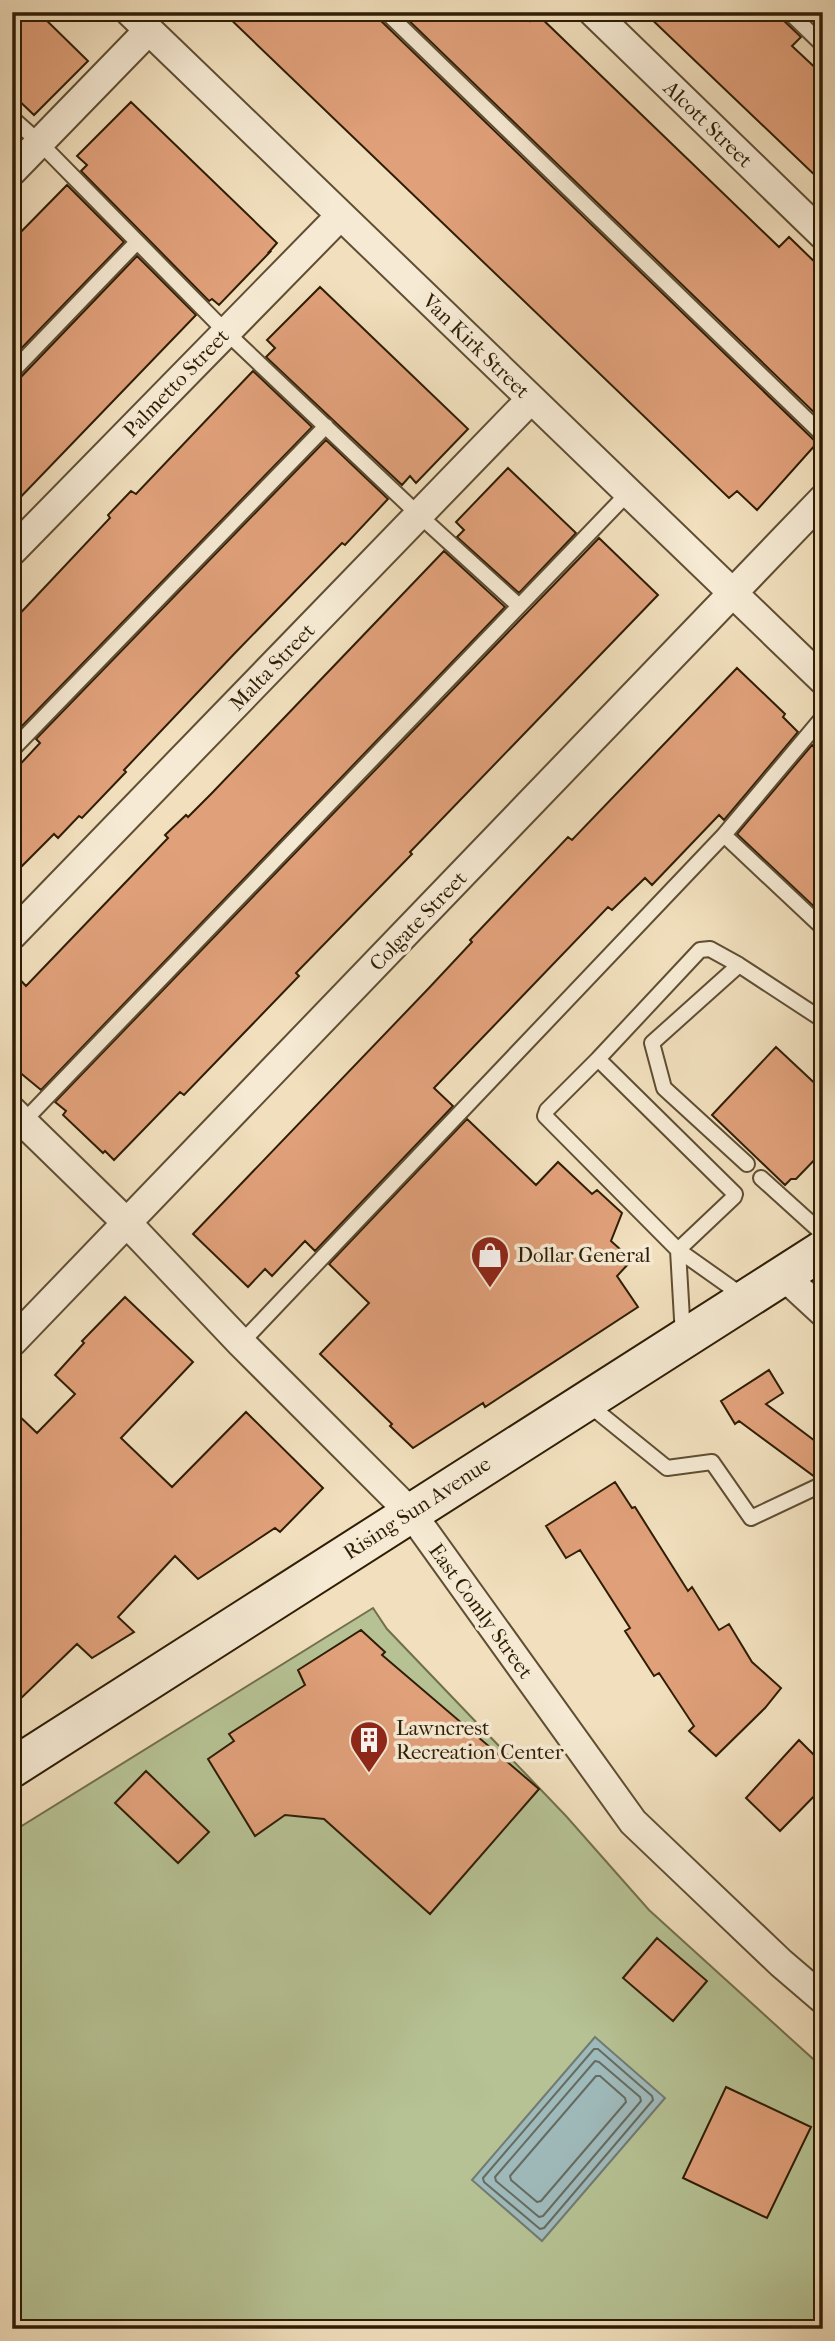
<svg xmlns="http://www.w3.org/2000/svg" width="835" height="2341" font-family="'IM FELL French Canon',serif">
	<rect width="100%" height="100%" fill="#f1dfbd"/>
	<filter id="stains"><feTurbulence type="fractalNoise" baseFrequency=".00286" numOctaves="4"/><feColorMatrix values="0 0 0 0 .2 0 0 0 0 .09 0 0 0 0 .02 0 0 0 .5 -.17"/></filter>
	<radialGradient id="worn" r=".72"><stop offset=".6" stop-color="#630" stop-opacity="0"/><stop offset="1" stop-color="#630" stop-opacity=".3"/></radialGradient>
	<!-- green -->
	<path fill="#b6c294" stroke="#72704c" stroke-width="2" d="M373 1608 387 1629 566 1816 649 1910 823 2068V2329H12V1832Z"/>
	<!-- water -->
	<path fill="#9fbabb" stroke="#727b72" stroke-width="2" d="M595 2037 665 2098 542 2241 472 2180Z"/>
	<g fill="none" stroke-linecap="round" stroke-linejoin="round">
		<!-- shore -->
		<path stroke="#666c60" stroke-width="2" d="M594 2049H598L652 2096 653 2100 544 2228 540 2229 484 2182 483 2178Z
			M595 2061 599 2062 640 2097 641 2101 543 2216 539 2217 496 2181 495 2177Z
			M596 2076H600L625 2098 626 2102 541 2201 537 2202 511 2180 510 2176Z"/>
	</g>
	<!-- building -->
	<path fill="#e0a07a" stroke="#2e1d05" stroke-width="2" d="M12 12H38L88 61 34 115 12 94Z
		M223 12H377L379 19 817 443 757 510 737 491 729 498Z
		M400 12H520L530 21 537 14 779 247 789 237 823 270V421Z
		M644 12H780L782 19 801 37 792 46 823 75V183Z
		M131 102 277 243 269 252H270L219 305 212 299 209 301 81 171 87 165 77 156Z
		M67 185 124 242 12 358V241Z
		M137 256 196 315 12 506V381L19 379Z
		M320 287 468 429 416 483 410 476 402 485 266 357 275 348 267 340Z
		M253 371 312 427 21 727 12 719V641L18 633 12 626V622L110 518 108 515 131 491 136 494Z
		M326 440 388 499 345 545 342 543 235 653 124 770 126 772 82 818 79 816 58 838 54 834 12 876V773L40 743 36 739Z
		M508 468 576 533 519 593 457 537 464 530 456 522Z
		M599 538 658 595 410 852 412 854 296 973 299 976 184 1095 180 1092 114 1160 105 1151 103 1153 63 1115 66 1111 55 1102Z
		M444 551 505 607 41 1090 12 1066V971L26 986 146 861 168 838 165 835 186 815 188 817 212 793Z
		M737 668 785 714 783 717 798 732 724 820 719 815 652 885 645 878 612 910 608 907 434 1088 453 1106 315 1251 305 1241 272 1276 265 1269 248 1287 193 1234 428 989 472 942 470 940 568 837 572 840Z
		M812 745 823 756V915L737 834Z
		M776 1047 823 1091V1151L796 1179H791L785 1185 712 1115Z
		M467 1119 536 1185 558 1162 592 1194 597 1190 622 1213 611 1241 632 1260 617 1276 638 1307 485 1407 483 1403 413 1448 390 1426 392 1424 320 1354 369 1303 329 1264Z
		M125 1297 193 1362 121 1438 172 1487 246 1412 323 1488 280 1532 275 1528 198 1579 175 1556 118 1617 134 1632 92 1658 77 1644 12 1707V1409L37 1433 75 1394 55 1375 84 1343 82 1341Z
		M769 1370 783 1393 766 1404 823 1447V1474L815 1477 739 1421 735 1424 721 1401Z
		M615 1482 632 1508 635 1507 688 1591 692 1587 719 1630 729 1624 752 1662 781 1688 765 1708 716 1756 689 1731 694 1726 659 1673 654 1676 625 1631 630 1628 580 1550 566 1558 546 1526Z
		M361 1630 385 1652 382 1655 539 1789 430 1914 324 1819 285 1815 255 1836 208 1759 234 1741 229 1734 305 1685 298 1670Z
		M799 1740 823 1764V1787L780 1831 746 1798Z
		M146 1771 209 1832 178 1863 115 1803Z
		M657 1938 707 1981 673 2021 623 1978Z
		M726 2087 811 2127 767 2218 683 2178Z"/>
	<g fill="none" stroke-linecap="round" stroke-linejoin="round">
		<defs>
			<path id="service" d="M386 12 823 435
				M789 12 823 45
				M12 118 40 143 226 332 419 515 519 606
				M12 372 137 242
				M823 717 724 835 823 928
				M12 750 326 426
				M739 965 710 949 700 950 598 1059 547 1110 545 1116 678 1250 743 1296
				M598 1059 735 1194 734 1197 678 1250
				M23 1122 628 493
				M747 1164 664 1088 652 1043 739 965 823 1020
				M761 1178 823 1234
				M678 1250 683 1336
				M241 1343 724 835
				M588 1404 667 1468 712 1462 751 1518 823 1484"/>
			<path id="minor" d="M130 12 823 680
				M593 12 823 235
				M12 171 149 30
				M12 551 340 216
				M12 935 531 399
				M12 1111 127 1223 241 1343 411 1513 633 1822 781 1963 823 1999
				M784 1276 823 1312
				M12 1342 823 499"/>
			<path id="secondary" d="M12 1768 823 1250"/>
		</defs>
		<!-- service casing -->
		<use href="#service" stroke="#5f4e33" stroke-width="18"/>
		<!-- minor casing -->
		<use href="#minor" stroke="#5f4e33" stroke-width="32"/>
		<!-- secondary casing -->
		<use href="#secondary" stroke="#2e1d05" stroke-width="42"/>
		<!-- service -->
		<use href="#service" stroke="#f6ead4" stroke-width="14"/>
		<!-- minor -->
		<use href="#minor" stroke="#f6ead4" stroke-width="28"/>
		<!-- secondary -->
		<use href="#secondary" stroke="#f6ead4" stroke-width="38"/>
	</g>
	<!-- icons -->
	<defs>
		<symbol id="shop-pin" viewBox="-11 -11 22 30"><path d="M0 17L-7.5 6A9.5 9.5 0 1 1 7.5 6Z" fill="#8f2418" stroke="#f6ead4"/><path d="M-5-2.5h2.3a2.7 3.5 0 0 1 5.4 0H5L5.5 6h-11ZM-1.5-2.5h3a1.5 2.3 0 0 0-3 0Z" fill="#fff"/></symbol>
		<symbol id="building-pin" viewBox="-11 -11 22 30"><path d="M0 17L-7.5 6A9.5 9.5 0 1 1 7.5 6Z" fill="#8f2418" stroke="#f6ead4"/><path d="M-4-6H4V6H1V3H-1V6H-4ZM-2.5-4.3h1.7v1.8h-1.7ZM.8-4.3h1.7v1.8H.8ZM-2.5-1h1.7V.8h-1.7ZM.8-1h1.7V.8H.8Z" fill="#fff"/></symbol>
	</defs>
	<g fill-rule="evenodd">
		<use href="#shop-pin" x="468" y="1233" width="44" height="60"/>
		<use href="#building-pin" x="347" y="1718" width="44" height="60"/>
	</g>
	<g text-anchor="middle" stroke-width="7" stroke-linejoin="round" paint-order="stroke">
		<!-- street labels -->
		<g font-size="21" fill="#2e1d05" stroke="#f6ead4">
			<text transform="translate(708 124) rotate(44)" y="7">Alcott Street</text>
			<text transform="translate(476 346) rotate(44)" y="7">Van Kirk Street</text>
			<text transform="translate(176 383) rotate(-46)" y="7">Palmetto Street</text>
			<text transform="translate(272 667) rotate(-46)" y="7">Malta Street</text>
			<text transform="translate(418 921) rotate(-46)" y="7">Colgate Street</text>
			<text transform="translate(417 1508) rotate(-33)" y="7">Rising Sun Avenue</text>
			<text transform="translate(481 1611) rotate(54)" y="7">East Comly Street</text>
		</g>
		<!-- poi labels -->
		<g font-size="21" fill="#2e1d05" stroke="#f6ead4" text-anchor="start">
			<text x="517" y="1262">Dollar General</text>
			<text x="396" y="1735">Lawncrest<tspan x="396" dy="24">Recreation Center</tspan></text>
		</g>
	</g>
	<!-- margin -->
	<rect width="835" height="2341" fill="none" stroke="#f1dfbd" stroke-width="42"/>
	<rect x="14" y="14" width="807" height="2313" fill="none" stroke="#2e1d05" stroke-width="3.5"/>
	<rect x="21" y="21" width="793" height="2299" fill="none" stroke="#2e1d05" stroke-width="2"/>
	<rect width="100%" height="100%" filter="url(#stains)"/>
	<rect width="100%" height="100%" fill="url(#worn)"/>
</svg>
